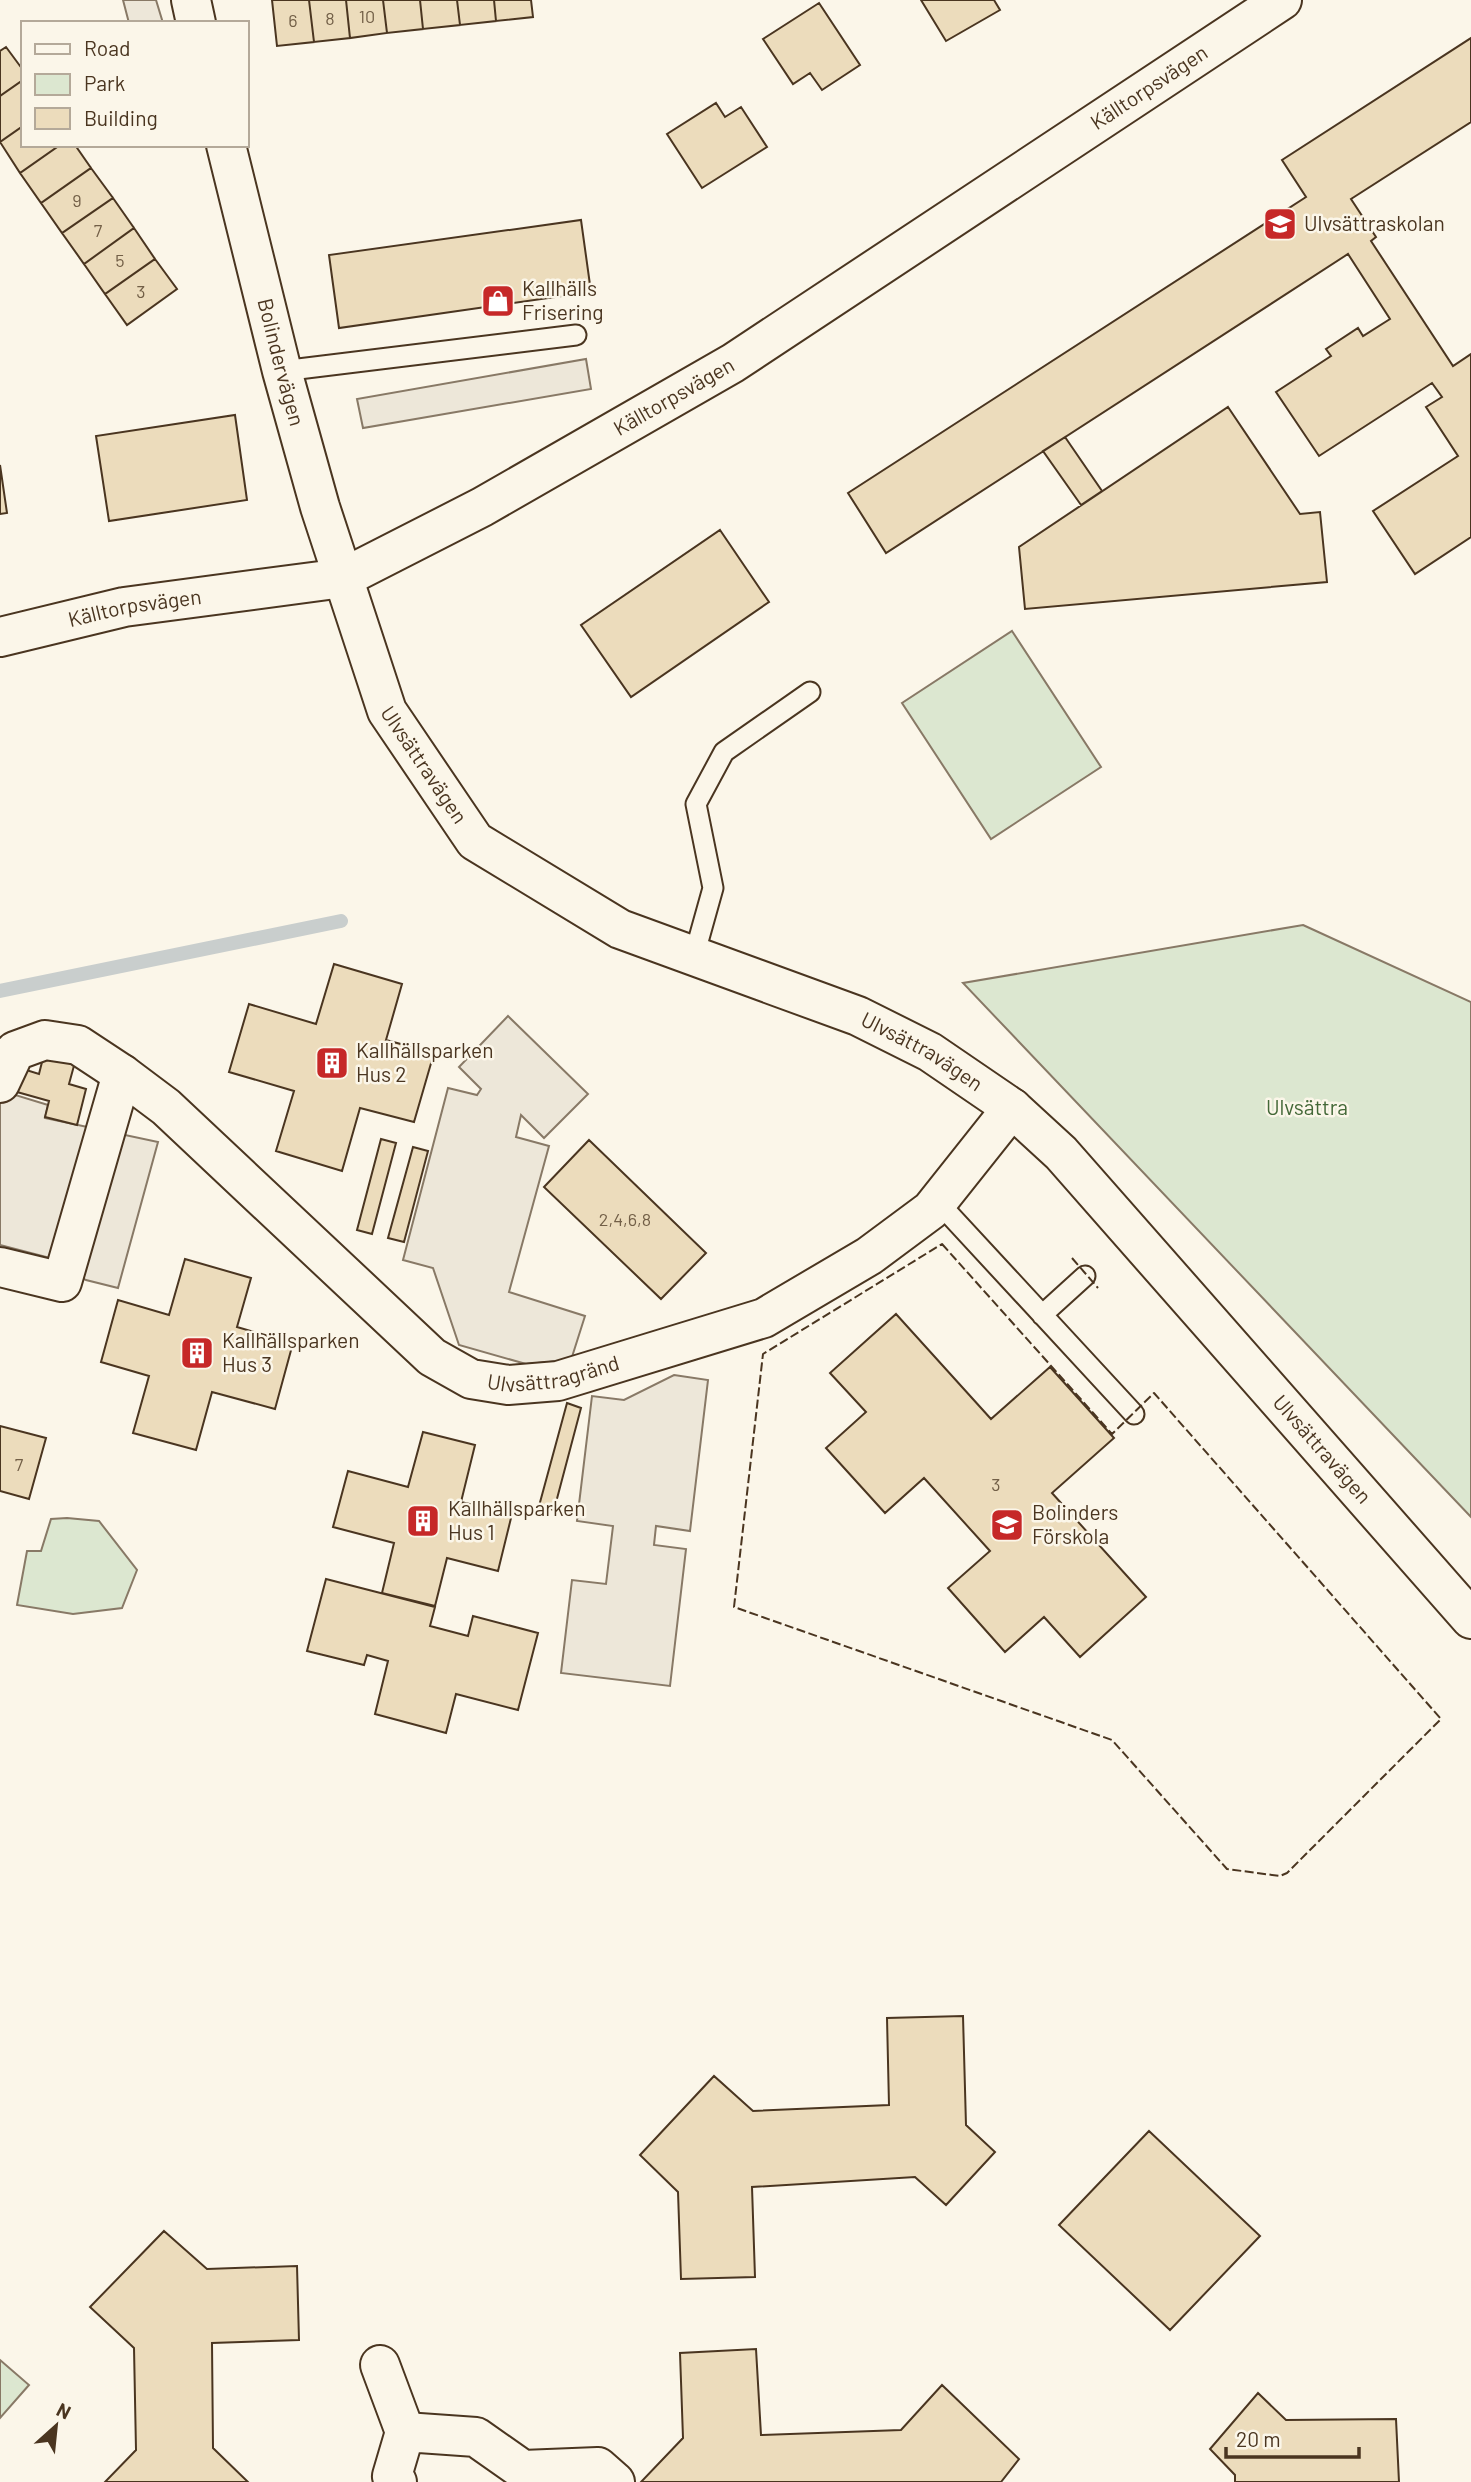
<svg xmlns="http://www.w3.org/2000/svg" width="1471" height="2482" font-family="Barlow,sans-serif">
	<rect width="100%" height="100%" fill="#fbf6e9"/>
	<!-- green -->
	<path fill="#dce7d0" stroke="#887966" stroke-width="2" d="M1012 631 1101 767 991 839 902 703Z
		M1303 925 1471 1002V1517L963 983Z
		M67 1518 99 1521 137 1570 122 1608 73 1614 17 1605 27 1551H41L51 1519Z
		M0 2360 29 2385 0 2418Z"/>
	<!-- parking -->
	<path fill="#ede7d9" stroke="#887966" stroke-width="2" d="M123 0H156L163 23H129Z
		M586 359 591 389 363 428 357 399Z
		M508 1016 588 1094 544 1138 521 1115 516 1137 549 1146 509 1292 585 1316 571 1360 526 1364 459 1345 433 1268 403 1260 448 1088 477 1095 481 1089 459 1067Z
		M0 1078 15 1095 48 1105 45 1118 158 1142 118 1288 86 1280 46 1257 0 1245Z
		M674 1375 708 1380 690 1531 656 1526 654 1545 686 1549 670 1686 561 1673 572 1580 606 1584 613 1526 577 1521 592 1396 624 1400Z"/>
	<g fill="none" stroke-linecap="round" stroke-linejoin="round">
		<!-- stream -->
		<path stroke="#c9cecd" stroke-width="14" d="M0 991 341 921"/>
	</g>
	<!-- building -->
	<path fill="#ecdcbc" stroke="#4a3520" stroke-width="2" d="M272 0H309L314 42 277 46Z
		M309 0H346L350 38 314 42Z
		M346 0H383L387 33 350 38Z
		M383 0H420L423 29 387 33Z
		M420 0H457L460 25 423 29Z
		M457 0H494L496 21 460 25Z
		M494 0H531L533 17 496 21Z
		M921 0H994L1000 10 946 41Z
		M819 3 860 65 822 90 810 73 793 84 763 39Z
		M1471 38V122L1351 199 1376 237 1371 241 1453 366 1471 354V537L1415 574 1373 511 1458 456 1426 407 1442 397 1432 383 1319 456 1276 392 1331 356 1326 349 1358 328 1363 336 1390 319 1348 254 886 553 848 493 1306 197 1282 160Z
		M6 47 23 70V80L0 96V51Z
		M23 80V126L0 142V96Z
		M716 103 725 117 741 107 767 147 702 188 667 134Z
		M23 126V145H60L20 173 0 142Z
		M60 145H75L91 168 41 203 20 173Z
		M91 168 113 198 62 233 41 203Z
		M113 198 134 228 84 264 62 233Z
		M581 220 591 292 339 328 329 255Z
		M134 228 155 259 105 294 84 264Z
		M155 259 177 289 127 325 105 294Z
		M1228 407 1300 514 1320 512 1327 582 1025 609 1019 547Z
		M235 415 247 500 109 521 96 436Z
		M1065 437 1102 491 1081 505 1043 451Z
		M0 465 7 513 0 514Z
		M720 530 769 602 631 697 581 625Z
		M334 964 402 984 386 1040 434 1053 414 1122 360 1108 342 1171 276 1151 294 1091 229 1072 249 1004 316 1024Z
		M44 1054 75 1062 69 1084 86 1089 77 1125 45 1117 49 1101 17 1092 23 1069 39 1074Z
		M381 1139 396 1143 372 1234 357 1230Z
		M589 1140 706 1253 661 1299 544 1187Z
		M413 1147 428 1151 404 1242 388 1238Z
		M185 1259 251 1278 237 1327 293 1343 275 1409 212 1392 196 1450 133 1433 149 1376 101 1362 118 1300 169 1315Z
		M896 1314 991 1419 1050 1367 1114 1438 1052 1493 1146 1597 1080 1657 1044 1617 1005 1652 948 1588 990 1551 924 1478 885 1513 826 1448 866 1412 830 1373Z
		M567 1403 581 1408 554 1510 539 1506Z
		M0 1426 46 1438 29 1499 0 1491Z
		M423 1432 475 1445 461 1502 512 1514 498 1571 447 1558 435 1606 382 1593 394 1543 333 1527 348 1471 408 1487Z
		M326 1579 435 1607 430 1626 468 1636 473 1616 538 1633 518 1710 456 1694 446 1733 375 1714 388 1661 367 1655 364 1665 307 1651Z
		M963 2016 966 2125 995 2152 946 2205 915 2177 752 2187 755 2277 681 2279 678 2192 640 2155 714 2076 753 2111 889 2105 887 2018Z
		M1149 2131 1260 2236 1170 2330 1059 2225Z
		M164 2231 207 2269 297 2266 299 2340 212 2343 213 2448 248 2482H105L136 2450 134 2348 90 2307Z
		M756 2349 761 2435 901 2430 942 2385 1019 2459 1001 2482H641L683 2438 680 2353Z
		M1258 2393 1286 2420 1396 2419 1399 2482H1235V2475L1210 2449Z"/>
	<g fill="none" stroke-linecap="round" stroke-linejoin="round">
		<defs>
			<path id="service" d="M282 371 576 335
				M694 956 713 888 696 804 724 752 810 692
				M938 1202 1134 1414
				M1042 1315 1085 1276"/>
			<g id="minor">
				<path d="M191 0 196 23"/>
				<path id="s1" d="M226 145 282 371 320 507 387 711 475 841 620 929 858 1016 930 1052 1012 1108 1061 1153 1471 1619"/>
				<path id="s2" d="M0 1083 15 1051 45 1040 78 1045 122 1074 166 1107 432 1357 471 1379 508 1385 558 1381 764 1318 869 1256 931 1210 1012 1108"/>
				<path d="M0 1267 62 1282 122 1074"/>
				<path d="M380 2365 405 2432"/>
				<path d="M397 2482 392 2476 405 2432 476 2437 523 2470 598 2467 615 2482"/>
			</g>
			<g id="tertiary">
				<path id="s3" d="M0 637 124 607 343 578 482 507 733 363 1282 0"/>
			</g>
		</defs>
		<!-- service casing -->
		<use href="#service" stroke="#4a3520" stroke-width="23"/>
		<!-- minor casing -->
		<use href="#minor" stroke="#4a3520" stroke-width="42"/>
		<!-- tertiary casing -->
		<use href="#tertiary" stroke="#4a3520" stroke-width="42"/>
		<!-- service -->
		<use href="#service" stroke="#fbf6e9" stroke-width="19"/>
		<!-- minor -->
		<use href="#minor" stroke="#fbf6e9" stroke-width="38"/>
		<!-- tertiary -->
		<use href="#tertiary" stroke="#fbf6e9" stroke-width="38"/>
		<!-- fence -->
		<path stroke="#4a3520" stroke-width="2" stroke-dasharray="9 3.5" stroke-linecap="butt" d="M942 1244 1112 1434 1154 1393 1441 1719 1287 1873 1280 1876 1227 1869 1112 1740 734 1607 763 1354Z
			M1072 1258 1098 1288"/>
	</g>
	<!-- icons -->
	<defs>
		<symbol id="school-square" viewBox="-11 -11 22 22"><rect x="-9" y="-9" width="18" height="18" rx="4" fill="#c62828" stroke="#fbf6e9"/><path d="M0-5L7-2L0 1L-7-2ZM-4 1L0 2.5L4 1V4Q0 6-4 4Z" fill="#fff"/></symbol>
		<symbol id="shop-square" viewBox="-11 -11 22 22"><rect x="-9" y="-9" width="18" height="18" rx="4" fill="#c62828" stroke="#fbf6e9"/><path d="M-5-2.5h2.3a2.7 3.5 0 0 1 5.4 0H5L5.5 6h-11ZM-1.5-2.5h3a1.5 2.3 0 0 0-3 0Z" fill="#fff"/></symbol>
		<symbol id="building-square" viewBox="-11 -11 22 22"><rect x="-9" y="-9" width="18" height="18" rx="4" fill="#c62828" stroke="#fbf6e9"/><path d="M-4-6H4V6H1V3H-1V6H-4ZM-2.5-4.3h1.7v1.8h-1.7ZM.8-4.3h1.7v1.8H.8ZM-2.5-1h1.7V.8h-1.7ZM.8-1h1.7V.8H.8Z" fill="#fff"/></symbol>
	</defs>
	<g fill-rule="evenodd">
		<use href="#school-square" x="1261" y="205" width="38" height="38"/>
		<use href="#shop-square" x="479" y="282" width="38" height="38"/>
		<use href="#building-square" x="313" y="1044" width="38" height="38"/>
		<use href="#building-square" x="178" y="1334" width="38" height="38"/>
		<use href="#building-square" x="404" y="1502" width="38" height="38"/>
		<use href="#school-square" x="988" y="1506" width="38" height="38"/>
	</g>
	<g text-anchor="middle" stroke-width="5" stroke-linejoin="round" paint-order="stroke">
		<!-- number labels -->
		<g font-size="18" fill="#725f47">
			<text x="367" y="23">10</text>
			<text x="330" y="25">8</text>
			<text x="293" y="27">6</text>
			<text x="77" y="207">9</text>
			<text x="98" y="237">7</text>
			<text x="120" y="267">5</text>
			<text x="141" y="298">3</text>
			<text x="625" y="1226">2,4,6,8</text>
			<text x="19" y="1471">7</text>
			<text x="996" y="1491">3</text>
		</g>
		<!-- street labels -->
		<g font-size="21" fill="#4a3520" stroke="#fbf6e9">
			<text dy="7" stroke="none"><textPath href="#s3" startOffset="1293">Källtorpsvägen</textPath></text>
			<text dy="7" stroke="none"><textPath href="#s1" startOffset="224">Bolindervägen</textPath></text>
			<text dy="7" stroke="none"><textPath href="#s3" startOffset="726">Källtorpsvägen</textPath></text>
			<text dy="7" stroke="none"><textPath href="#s3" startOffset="138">Källtorpsvägen</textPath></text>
			<text dy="7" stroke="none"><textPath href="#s1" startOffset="654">Ulvsättravägen</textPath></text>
			<text dy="7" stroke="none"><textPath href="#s1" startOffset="1242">Ulvsättravägen</textPath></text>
			<text dy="7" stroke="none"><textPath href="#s2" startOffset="702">Ulvsättragränd</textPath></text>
			<text dy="7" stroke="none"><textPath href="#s1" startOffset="1810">Ulvsättravägen</textPath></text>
		</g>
		<!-- poi labels -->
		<g font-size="21" fill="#4a3520" stroke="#fbf6e9" text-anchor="start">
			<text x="1304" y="231">Ulvsättraskolan</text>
			<text x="522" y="296">Kallhälls<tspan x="522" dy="24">Frisering</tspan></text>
			<text x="356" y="1058">Kallhällsparken<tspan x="356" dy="24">Hus 2</tspan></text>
			<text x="222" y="1348">Kallhällsparken<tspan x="222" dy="24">Hus 3</tspan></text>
			<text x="448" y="1516">Kallhällsparken<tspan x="448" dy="24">Hus 1</tspan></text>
			<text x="1032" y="1520">Bolinders<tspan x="1032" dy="24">Förskola</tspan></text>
		</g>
		<!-- park labels -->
		<g font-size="21" fill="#436837" stroke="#fbf6e9">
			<text x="1307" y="1115">Ulvsättra</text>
		</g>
	</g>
	<!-- legend -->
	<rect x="21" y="21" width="228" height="126" fill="#fbf6e9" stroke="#b4a999" stroke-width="2"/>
	<rect x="35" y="44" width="35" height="10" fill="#fbf6e9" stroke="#b4a999" stroke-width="2"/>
	<text x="84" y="56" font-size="21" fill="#4a3520">Road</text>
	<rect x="35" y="74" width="35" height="21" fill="#dce7d0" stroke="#b4a999" stroke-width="2"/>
	<text x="84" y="91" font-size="21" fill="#4a3520">Park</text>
	<rect x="35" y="108" width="35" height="21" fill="#ecdcbc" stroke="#b4a999" stroke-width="2"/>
	<text x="84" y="126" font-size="21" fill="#4a3520">Building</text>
	<!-- north arrow -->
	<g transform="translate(56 2426) rotate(27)" stroke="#fbf6e9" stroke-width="5" paint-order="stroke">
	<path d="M0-5L12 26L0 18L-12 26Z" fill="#4a3520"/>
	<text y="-10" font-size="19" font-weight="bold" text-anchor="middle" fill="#4a3520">N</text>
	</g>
	<!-- scale -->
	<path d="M1226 2447v10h133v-10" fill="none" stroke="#4a3520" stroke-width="3.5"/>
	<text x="1236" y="2447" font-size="21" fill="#4a3520" stroke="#fbf6e9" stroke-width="5" paint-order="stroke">20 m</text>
</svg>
